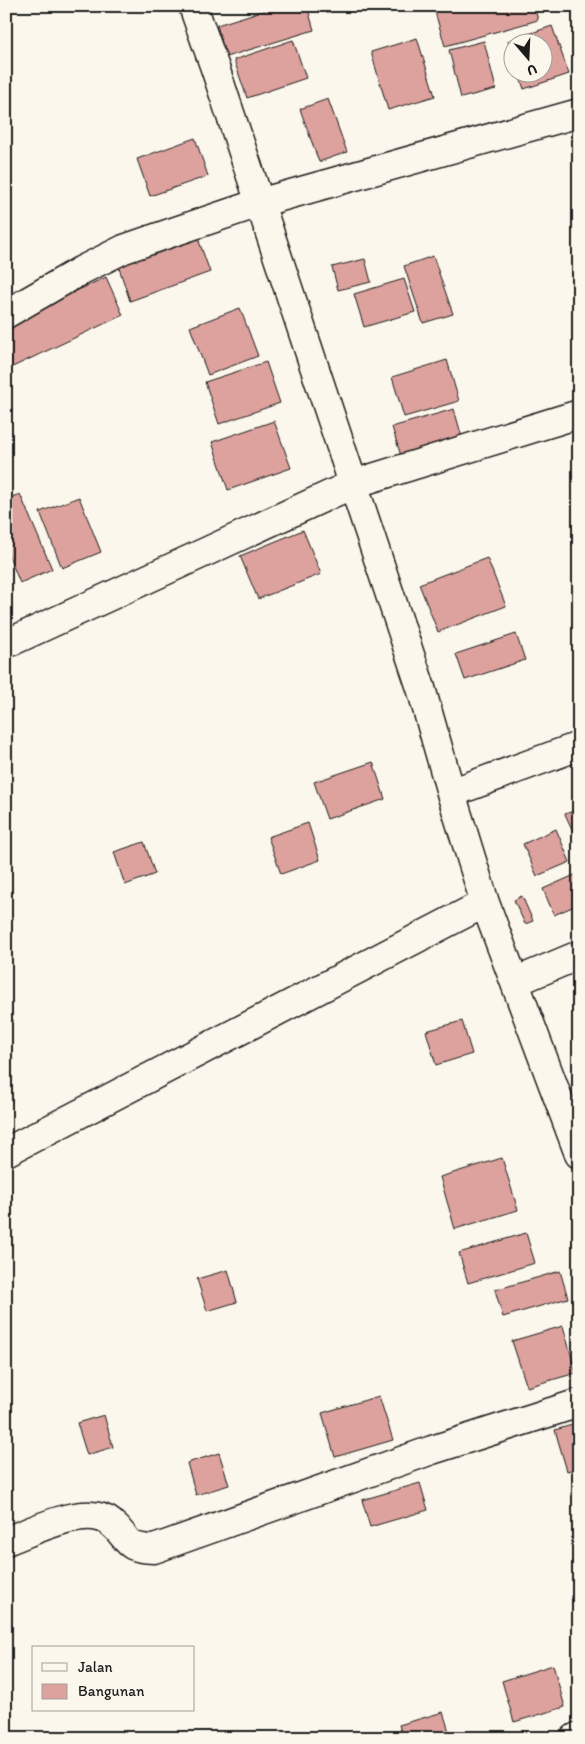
<svg xmlns="http://www.w3.org/2000/svg" width="585" height="1744" font-family="Itim,sans-serif">
	<rect width="100%" height="100%" fill="#fbf7ec"/>
	<filter id="ink" filterUnits="userSpaceOnUse"><feTurbulence type="fractalNoise" baseFrequency=".02" numOctaves="2"/><feDisplacementMap in="SourceGraphic" scale="10" xChannelSelector="R" yChannelSelector="G"/><feConvolveMatrix kernelMatrix="1 2 1 2 8 2 1 2 1" color-interpolation-filters="sRGB"/></filter>
	<g filter="url(#ink)">
		<!-- building -->
		<path fill="#dda29d" stroke="#1c1c1c" d="M278 6H307L314 30 226 57 217 25Z
			M455 6H534L538 20 445 46 435 12Z
			M552 26 569 74 524 89 518 72H542V42H512V55L508 41Z
			M417 38 435 96 388 110 371 52Z
			M293 40 306 78 247 98 234 60Z
			M484 41 496 89 461 98 449 50Z
			M328 99 347 152 319 162 300 109Z
			M195 138 208 176 150 196 137 159Z
			M195 230 210 272 130 301 116 259Z
			M433 256 453 314 423 323 404 266Z
			M365 259 371 282 338 290 332 267Z
			M106 277 123 315 6 370V324Z
			M404 279 415 312 364 327 354 294Z
			M240 308 258 356 208 375 190 327Z
			M447 360 459 401 404 417 392 377Z
			M266 362 280 403 219 424 205 382Z
			M454 409 463 441 402 459 392 427Z
			M274 421 291 468 228 490 212 442Z
			M20 494 52 569 20 583 6 549V499Z
			M79 497 101 552 62 568 40 512Z
			M303 530 321 574 258 599 240 556Z
			M487 558 506 606 438 632 419 584Z
			M516 634 525 660 465 680 456 654Z
			M373 762 385 799 327 819 314 782Z
			M579 809V844L565 814Z
			M308 823 320 860 281 874 268 837Z
			M556 829 570 862 537 876 523 844Z
			M144 842 155 874 125 885 114 852Z
			M579 873V904L554 915 543 889Z
			M522 896 533 921 525 924 514 900Z
			M462 1021 472 1054 436 1065 426 1031Z
			M502 1158 518 1210 455 1229 440 1177Z
			M526 1233 535 1263 468 1283 459 1253Z
			M228 1270 237 1302 207 1311 197 1279Z
			M560 1271 568 1298 503 1317 495 1290Z
			M563 1326 576 1373 527 1387 512 1341Z
			M379 1396 393 1440 335 1457 322 1413Z
			M104 1415 113 1447 87 1455 77 1423Z
			M579 1423V1468L567 1471 555 1430Z
			M219 1453 229 1485 196 1495 187 1463Z
			M420 1483 428 1510 370 1527 362 1500Z
			M553 1665 565 1707 514 1722 502 1681Z
			M443 1712 451 1738H403L399 1725Z"/>
		<g fill="none" stroke-linecap="round" stroke-linejoin="round">
			<defs>
				<path id="minor" d="M193 6 216 71 421 688 451 793 485 903 579 1154
					M6 314 82 270 124 249 176 231 259 203 579 113
					M6 644 353 484 579 414
					M451 793 579 746
					M515 982 579 955
					M6 1152 485 903
					M6 1541C32 1532 87 1502 111 1523 131 1539 122 1548 154 1549L432 1450 579 1403
					M575 1738 579 1736"/>
			</defs>
			<!-- minor casing -->
			<use href="#minor" stroke="#1c1c1c" stroke-width="31"/>
			<!-- minor -->
			<use href="#minor" stroke="#fbf7ec" stroke-width="28"/>
		</g>
	</g>
	<!-- margin -->
	<rect width="585" height="1744" fill="none" stroke="#fbf7ec" stroke-width="25"/>
	<rect x="12" y="12" width="560" height="1719" fill="none" stroke="#1c1c1c" stroke-width="2" filter="url(#ink)"/>
	<!-- legend -->
	<rect x="32" y="1646" width="162" height="65" fill="#fbf7ec" stroke="#a29f99"/>
	<rect x="42" y="1663" width="25" height="8" fill="#fbf7ec" stroke="#a29f99"/>
	<text x="78" y="1672" font-size="15" fill="#1c1c1c">Jalan</text>
	<rect x="42" y="1684" width="25" height="15" fill="#dda29d" stroke="#a29f99"/>
	<text x="78" y="1696" font-size="15" fill="#1c1c1c">Bangunan</text>
	<!-- north arrow -->
	<g transform="translate(528 58) rotate(161)"><circle r="24" fill="#fbf7ec" stroke="#a29f99"/>
	<path d="M0-4L9 19L0 12L-9 19Z" fill="#1c1c1c"/>
	<text y="-8" font-size="14" font-weight="bold" text-anchor="middle" fill="#1c1c1c">U</text>
	</g>
</svg>
